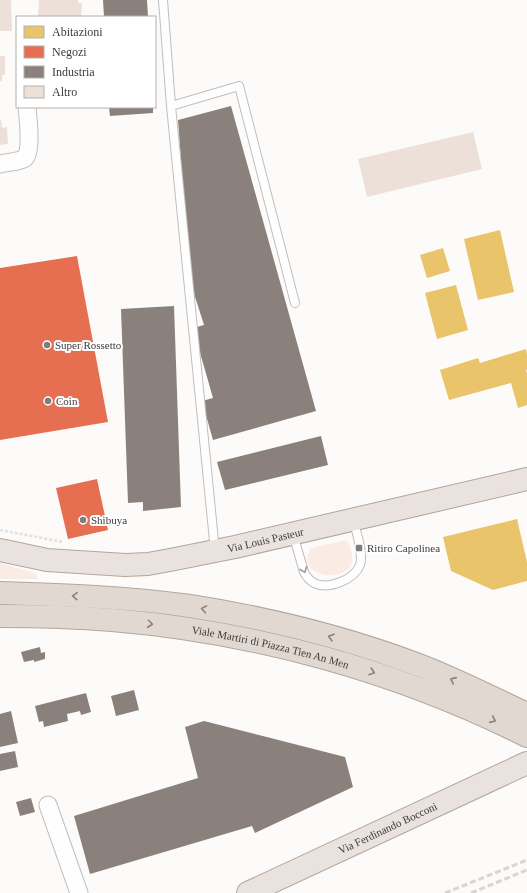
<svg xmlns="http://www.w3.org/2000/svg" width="527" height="893" font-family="'Times New Roman',serif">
	<rect width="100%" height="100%" fill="#fdfbf9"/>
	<!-- green -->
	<path fill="#faece4" d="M346 540C349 543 351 549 352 554 358 587 291 579 311 548Z
		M0 563 35 573 38 579H0Z"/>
	<!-- homes -->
	<path fill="#e9c46a" d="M500 230 514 292 478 300 464 239Z
		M443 248 450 271 427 278 420 255Z
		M456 285 468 330 437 339 425 293Z
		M526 349 527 354V370H526L527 374V405L518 408 511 383 449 400 440 370 478 358 480 363Z
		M517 519 527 562V581L493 590 451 571 443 537Z"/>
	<!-- shops -->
	<path fill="#e76f51" d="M77 256 108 422 0 440V268Z
		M97 479 108 530 68 539 56 488Z"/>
	<!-- industry -->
	<path fill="#8a817c" d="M103 0H147L148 17H104Z
		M231 106 316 411 213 440 202 401 213 398 193 328 204 325 190 281 178 120Z
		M109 107H153V113L110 116Z
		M174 306 181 507 143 511V502L128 503 121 309Z
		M321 436 328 465 225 490 217 462Z
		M40 647 41 653 45 652V659L34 662V660L24 662 21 652Z
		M134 690 139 710 116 716 111 696Z
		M86 693 91 712 81 715 80 711 67 714 68 721 44 727 43 721 39 722 35 706Z
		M11 711 18 743 0 747V714Z
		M204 721 345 757 353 787 255 833 252 826 90 874 74 816 198 778 185 727Z
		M15 751 18 767 0 771V754Z
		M31 798 35 812 20 816 16 802Z"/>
	<!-- building -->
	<path fill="#ece0d8" d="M0 0H11L12 31H0Z
		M39 0H78V3H82L81 17H38Z
		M0 56H5V75H2V81H0Z
		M0 120H1L2 128 7 127 8 144 0 145Z
		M473 132 482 169 367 197 358 159Z"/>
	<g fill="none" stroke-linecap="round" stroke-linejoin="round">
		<defs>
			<path id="service" d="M163 0 171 106 215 551
				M171 106 239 86 295 303
				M293 534 304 572C306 576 309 580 314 583 328 590 354 580 360 565 364 554 356 531 353 519"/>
			<path id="minor" d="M0 164C7 162 20 162 25 158 32 152 28 117 27 107
				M48 805 79 893"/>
			<g id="primary">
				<path id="s1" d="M0 550 47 560 125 565 148 564 170 560 235 547 527 479"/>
				<path id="s2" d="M248 893 527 763"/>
			</g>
			<g id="trunk">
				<path d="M0 593C64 595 127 597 190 606 267 618 344 637 416 664 454 678 490 697 527 714"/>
				<path id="s3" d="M0 616C37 616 75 617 112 620 256 632 398 671 527 736"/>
			</g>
		</defs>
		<!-- service casing -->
		<use href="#service" stroke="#c0bebd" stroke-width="10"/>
		<!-- minor casing -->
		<use href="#minor" stroke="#c0bebd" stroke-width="19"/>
		<!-- primary casing -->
		<use href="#primary" stroke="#b2a69d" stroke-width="24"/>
		<!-- trunk casing -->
		<use href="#trunk" stroke="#b2a69d" stroke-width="24"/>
		<!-- path -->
		<path stroke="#e1e0e0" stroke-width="2.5" stroke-dasharray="3 2" stroke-linecap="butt" d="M0 530 63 542"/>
		<!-- service -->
		<use href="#service" stroke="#fffefe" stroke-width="8"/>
		<!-- minor -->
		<use href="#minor" stroke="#fffefe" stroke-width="17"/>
		<!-- primary -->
		<use href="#primary" stroke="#e9e2de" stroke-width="22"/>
		<!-- trunk -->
		<use href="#trunk" stroke="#e1d8d2" stroke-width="22"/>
		<!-- rail -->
		<path stroke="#d6d6d5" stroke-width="3" stroke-dasharray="6 3" stroke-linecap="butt" d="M445 893 527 860
			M471 893 527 870"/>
	</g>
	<!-- one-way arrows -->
	<defs><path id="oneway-chevron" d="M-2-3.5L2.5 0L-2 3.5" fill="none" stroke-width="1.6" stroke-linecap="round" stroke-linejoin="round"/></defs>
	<use stroke="#9e9c9c" href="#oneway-chevron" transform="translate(304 570) rotate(68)"/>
	<g stroke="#87827e">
		<use href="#oneway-chevron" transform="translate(75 596) rotate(-177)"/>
		<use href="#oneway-chevron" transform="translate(204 609) rotate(-170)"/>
		<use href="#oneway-chevron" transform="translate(150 624) rotate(7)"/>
		<use href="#oneway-chevron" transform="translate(331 637) rotate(-164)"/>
		<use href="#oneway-chevron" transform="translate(372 672) rotate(18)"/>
		<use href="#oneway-chevron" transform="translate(453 680) rotate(-156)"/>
		<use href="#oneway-chevron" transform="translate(493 720) rotate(24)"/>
	</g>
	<!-- markers -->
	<g fill="#807e7c" stroke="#fff" stroke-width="1.5">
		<circle cx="47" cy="345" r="4"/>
		<circle cx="48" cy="401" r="4"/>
		<circle cx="83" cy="520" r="4"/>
		<rect x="355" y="544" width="8" height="8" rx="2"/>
	</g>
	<g text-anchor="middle" stroke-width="4" stroke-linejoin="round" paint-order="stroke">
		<!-- poi labels -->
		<g font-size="11" fill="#3d3b39" stroke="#fff" text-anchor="start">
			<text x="55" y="349">Super Rossetto</text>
			<text x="56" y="405">Coin</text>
			<text x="91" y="524">Shibuya</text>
			<text x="367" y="552">Ritiro Capolinea</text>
		</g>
		<!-- street labels -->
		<g font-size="11" fill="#3d3b39" stroke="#fff">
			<text dy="4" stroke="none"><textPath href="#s1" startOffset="269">Via Louis Pasteur</textPath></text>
			<text dy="4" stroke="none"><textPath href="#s3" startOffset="273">Viale Martiri di Piazza Tien An Men</textPath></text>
			<text dy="4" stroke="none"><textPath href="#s2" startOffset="154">Via Ferdinando Bocconi</textPath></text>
		</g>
	</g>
	<!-- legend -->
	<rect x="16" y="16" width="140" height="92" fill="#ffffff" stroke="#b1b1b0"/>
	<rect x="24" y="26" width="20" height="12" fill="#e9c46a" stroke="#b1b1b0"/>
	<text x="52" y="36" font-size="12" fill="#3d3b39">Abitazioni</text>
	<rect x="24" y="46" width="20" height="12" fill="#e76f51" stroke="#b1b1b0"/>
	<text x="52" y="56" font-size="12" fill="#3d3b39">Negozi</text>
	<rect x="24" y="66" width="20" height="12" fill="#8a817c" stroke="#b1b1b0"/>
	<text x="52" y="76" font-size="12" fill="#3d3b39">Industria</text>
	<rect x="24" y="86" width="20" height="12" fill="#ece0d8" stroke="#b1b1b0"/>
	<text x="52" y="96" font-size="12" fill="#3d3b39">Altro</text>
</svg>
